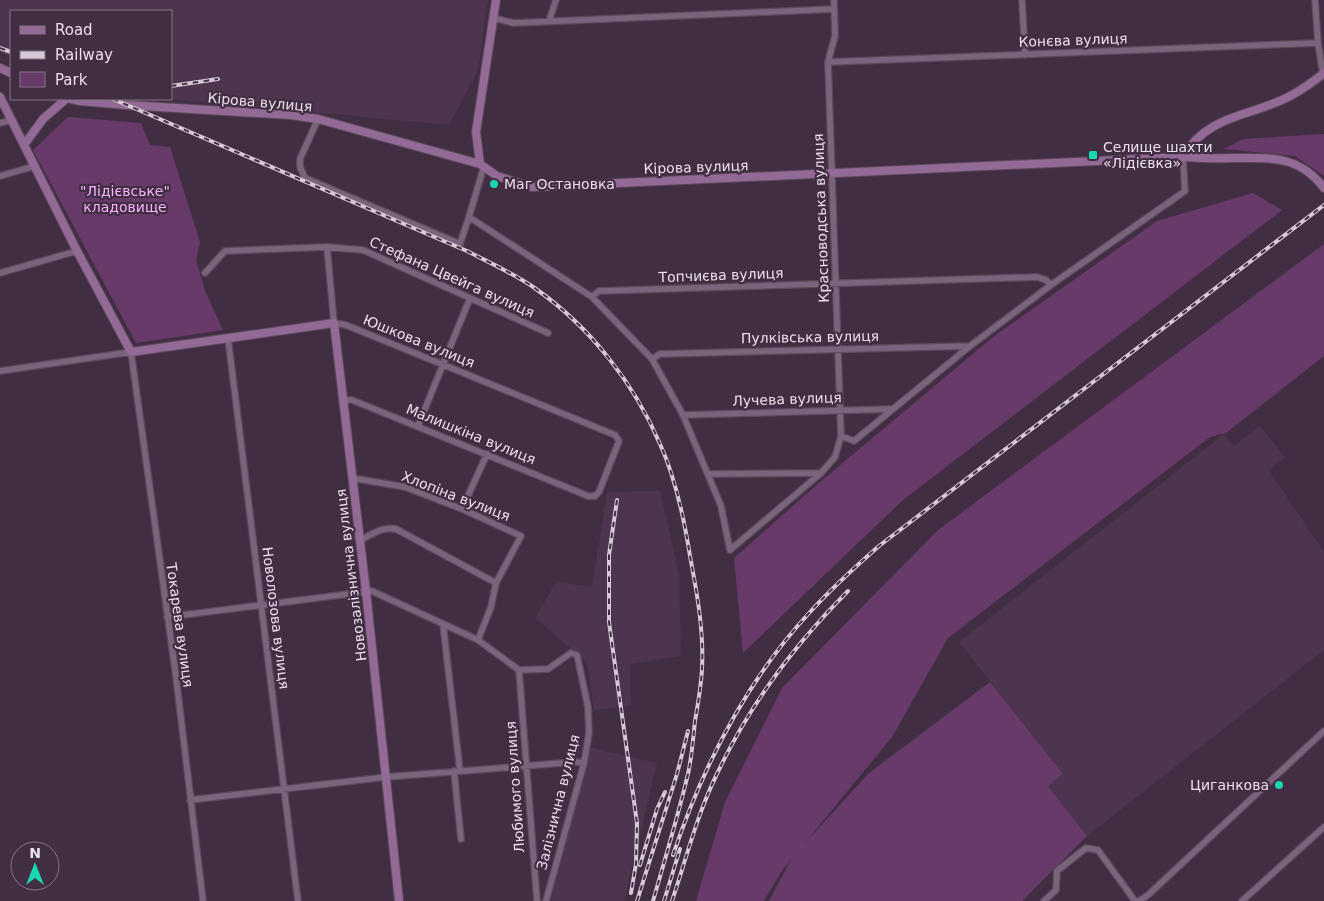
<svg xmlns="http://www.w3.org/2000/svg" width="1324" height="901" font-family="'DejaVu Sans',sans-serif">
	<rect width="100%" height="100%" fill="#422e42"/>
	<!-- built -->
	<path fill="#4e354f" d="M0 0H488L478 70 449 125 170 99H171V11H11V57L0 52Z
		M1260 426 1285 457 1269 470 1324 552V650L1087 836 1048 786 1063 774 959 642 1224 434 1234 446Z
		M660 491 679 574 681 656 630 664 631 706 594 710 587 662 535 618 556 582 592 587 607 492Z
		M588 747 657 763 624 901H551Z"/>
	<!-- green -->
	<path fill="#673a6a" d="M68 117 141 123 150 145 170 147 200 242 196 260 205 291 223 330 136 343 33 150Z
		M1324 134V176L1295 156 1224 149 1243 139Z
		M1253 193 1282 210 903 500 743 653 734 558 820 482 993 337 1157 221Z
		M1324 244V356L1226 433 1210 437 948 638 892 737 804 844 869 773 990 682 1063 774 1048 786 1087 836 1022 901H769L792 858 781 872 764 901H696L725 802 782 688 938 530Z"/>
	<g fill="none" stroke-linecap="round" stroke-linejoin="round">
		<defs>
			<path id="street" d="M834 0 835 36 828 62 841 436
				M1022 0 1025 55
				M1315 0 1318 43 1323 74
				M493 18 514 23 834 9
				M549 21 556 0
				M828 62 1318 43
				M318 119 300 159V167L305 178 460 244 469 217
				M0 123 12 120
				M484 166 469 217 592 297 599 291 1037 277 1046 280 1051 285
				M0 176 35 166
				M327 247 334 323 346 325 615 435 619 441 599 492 595 496H588L352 400H343
				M0 273 77 251
				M205 273 225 251 327 247 363 250 548 333
				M592 297 652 359 683 415 721 506 730 550 821 473 835 457 841 436 854 441 970 346 1051 285 1185 191 1183 157
				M228 338 298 901
				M652 359 660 354 970 346
				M0 371 131 352 175 669 203 901
				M683 415 892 409
				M418 426 470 298
				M708 474 821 473
				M352 478 405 487 462 509 521 536 496 583 491 607 478 640
				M462 509 487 454
				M359 541C371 535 382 526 396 529L496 583
				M167 617 372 591 478 640 519 670 548 669 571 653 577 655 588 707 589 733 584 763 546 901
				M443 624 460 771
				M519 670 537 901
				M454 771 461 839
				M190 800 386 777 575 762 584 763
				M1044 901 1056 890 1057 871 1086 848 1098 850 1135 901
				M1139 901 1148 895 1324 731
				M1242 901 1324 827"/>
			<path id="secondary" d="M0 68 11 73
				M0 97 77 251 131 352 334 323 366 591 399 901
				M71 99 80 101 126 105 291 115 318 119 480 164 497 176 532 187 1183 157C1200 158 1217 159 1233 158 1271 158 1299 155 1324 188
				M24 145 43 119 66 99
				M1183 157C1208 113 1253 117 1292 95 1303 89 1314 81 1324 73
				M480 164 476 132 496 0"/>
		</defs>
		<!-- street casing -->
		<use href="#street" stroke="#5b4a5b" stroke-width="8"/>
		<!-- secondary casing -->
		<use href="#secondary" stroke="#5b4a5b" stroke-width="10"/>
		<!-- street -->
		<use href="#street" stroke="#7a647b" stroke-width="5.5"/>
		<!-- secondary -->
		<use href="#secondary" stroke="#936995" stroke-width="8"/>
		<defs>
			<path id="rail" d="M0 48 11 52
				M171 86 218 79
				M113 99 467 251C490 263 515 274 536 289 590 327 634 383 660 444 676 479 684 518 690 556 697 593 704 631 702 669 701 686 698 704 695 721 693 739 692 756 688 774 678 816 665 859 653 901
				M617 500 609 555V622L637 823 636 864 631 893
				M673 855C703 766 746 681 810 612 832 588 855 567 879 546L1324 205
				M640 865 657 809 665 792
				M637 901 677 774 688 731
				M664 901 680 849
				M672 901C686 859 697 815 716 776 748 707 794 645 848 591"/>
		</defs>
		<!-- rail casing -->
		<use href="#rail" stroke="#d6c8d6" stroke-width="4"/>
		<!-- rail -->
		<use href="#rail" stroke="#422e42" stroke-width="2" stroke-dasharray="5.5" stroke-linecap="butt"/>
	</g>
	<!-- markers -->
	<g fill="#19d5b2" stroke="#422e42" stroke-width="2">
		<rect x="1088" y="150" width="10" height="10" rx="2.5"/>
		<circle cx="494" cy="184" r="5"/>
		<circle cx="1279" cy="785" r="5"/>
	</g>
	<g text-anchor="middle" stroke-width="4.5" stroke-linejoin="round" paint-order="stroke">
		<!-- street labels -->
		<g font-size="14" fill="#ebdeeb" stroke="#422e42">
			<text transform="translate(1073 40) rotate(-2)" y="5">Конєва вулиця</text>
			<text transform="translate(260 102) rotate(5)" y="5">Кірова вулиця</text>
			<text transform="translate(696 167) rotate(-2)" y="5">Кірова вулиця</text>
			<text transform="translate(821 218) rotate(-92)" y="5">Красноводська вулиця</text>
			<text transform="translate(721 275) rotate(-2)" y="5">Топчиєва вулиця</text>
			<text transform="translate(452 277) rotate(24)" y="5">Стефана Цвейга вулиця</text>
			<text transform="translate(810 337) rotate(-1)" y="5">Пулківська вулиця</text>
			<text transform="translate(419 341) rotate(22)" y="5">Юшкова вулиця</text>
			<text transform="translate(787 399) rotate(-2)" y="5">Лучева вулиця</text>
			<text transform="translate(471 434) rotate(22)" y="5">Малишкіна вулиця</text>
			<text transform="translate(456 496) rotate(21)" y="5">Хлопіна вулиця</text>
			<text transform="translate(351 575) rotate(-97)" y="5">Новозалізнична вулиця</text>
			<text transform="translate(276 618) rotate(83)" y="5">Новолозова вулиця</text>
			<text transform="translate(180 625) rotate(82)" y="5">Токарева вулиця</text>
			<text transform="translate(515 787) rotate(-94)" y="5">Любимого вулиця</text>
			<text transform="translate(558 802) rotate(-76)" y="5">Залізнична вулиця</text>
		</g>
		<!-- poi labels -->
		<g font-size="14" fill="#ebdeeb" stroke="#422e42" text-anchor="start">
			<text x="1103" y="152">Селище шахти<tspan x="1103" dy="16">«Лідієвка»</tspan></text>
			<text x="504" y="189">Маг Остановка</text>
			<text x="1269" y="790" text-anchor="end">Циганкова</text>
		</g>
		<!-- park labels -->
		<g font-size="14" fill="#f9b2fd" stroke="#422e42">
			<text x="125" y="196">"Лідієвське"<tspan x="125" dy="16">кладовище</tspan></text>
		</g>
	</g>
	<!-- legend -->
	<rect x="10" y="10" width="162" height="90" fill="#422e42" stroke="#867486"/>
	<rect x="20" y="26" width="25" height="8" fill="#936995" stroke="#867486"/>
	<text x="55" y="35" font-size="15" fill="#ebdeeb">Road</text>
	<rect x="20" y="51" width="25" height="8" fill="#d6c8d6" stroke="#867486"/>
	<text x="55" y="60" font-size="15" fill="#ebdeeb">Railway</text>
	<rect x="20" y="72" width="25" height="15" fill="#673a6a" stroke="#867486"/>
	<text x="55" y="85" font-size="15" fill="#ebdeeb">Park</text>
	<!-- north arrow -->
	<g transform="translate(35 866)"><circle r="24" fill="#422e42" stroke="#867486"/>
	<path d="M0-4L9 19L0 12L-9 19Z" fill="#19d5b2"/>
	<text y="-8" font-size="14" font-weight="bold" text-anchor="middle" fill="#ebdeeb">N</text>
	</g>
</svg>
